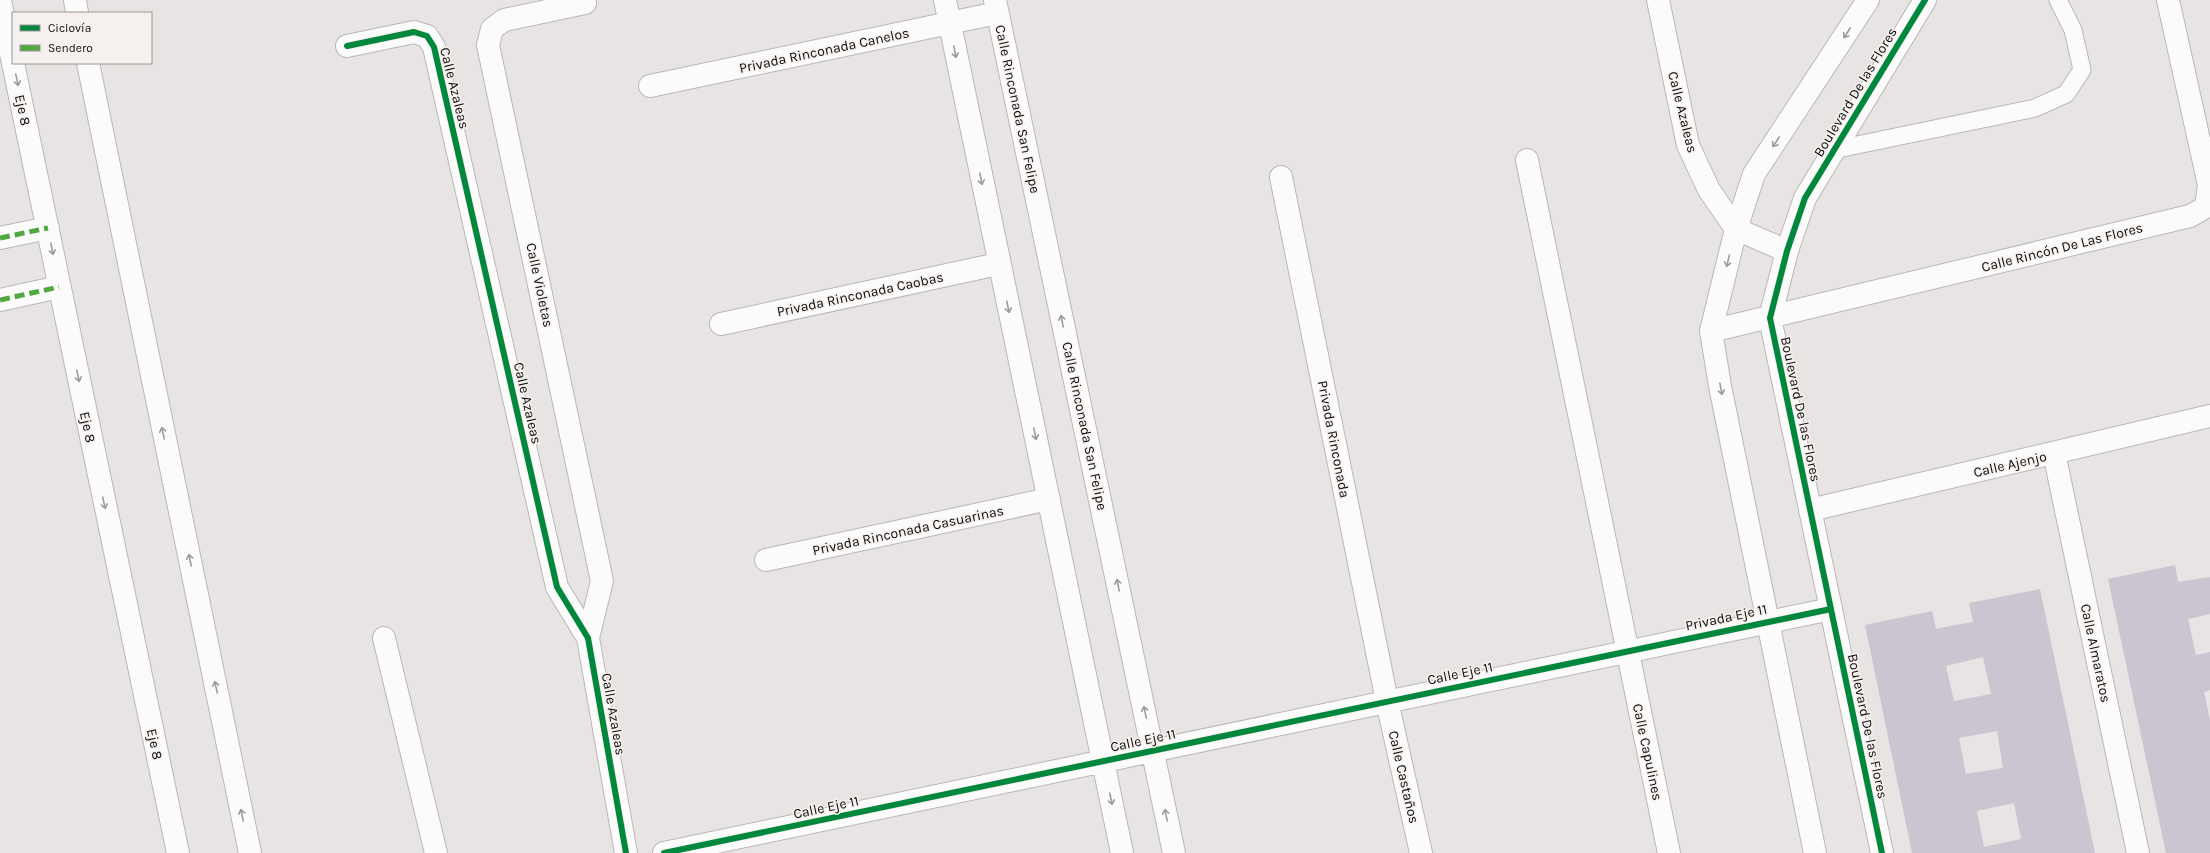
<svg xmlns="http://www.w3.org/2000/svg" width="2210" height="853" font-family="Karla,sans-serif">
	<rect width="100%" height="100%" fill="#e7e4e3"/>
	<!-- building -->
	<path fill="#ccc4d0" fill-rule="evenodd" d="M2175 565 2178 582 2210 577V614L2188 619 2196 655 2210 652V690L2204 692 2210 720V853H2166L2108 579Z
		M2040 589 2095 853H1912L1865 625 1932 611 1936 629 1955 625 1973 622 1969 603ZM1983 657 1991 694 1954 701 1946 666ZM1997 731 2003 768 1966 774 1959 738ZM2014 803 2021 839 1984 847 1977 811Z"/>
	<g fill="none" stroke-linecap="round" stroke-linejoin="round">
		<defs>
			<path id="service" d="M1833 150 2035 108 2066 94 2082 70 2073 30 2058 0"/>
			<path id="minor" d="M945 0 1122 853
				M995 0 1174 853
				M1658 0 1688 145 1709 190 1736 229 1787 251
				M585 3 504 20 492 29 488 45 602 581 588 638
				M347 46 414 32 427 36 434 47 557 587 588 638 626 853
				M650 86 997 13
				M1527 160 1669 853
				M1281 177 1387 701 1421 853
				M0 238 48 228
				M0 300 59 287
				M721 324 998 264
				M1711 331 2190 216 2206 207 2209 185 2168 0
				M2054 453 2138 853
				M1810 510 2210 416
				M766 560 1049 499
				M384 638 436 853
				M664 853 1831 609"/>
			<path id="tertiary" d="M1815 853 1720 386 1711 331 1736 229 1754 174 1868 0
				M1882 853 1770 318 1787 251 1805 198 1925 0"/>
			<path id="secondary" d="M75 0 77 13
				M0 1 178 853
				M88 63 250 853"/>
		</defs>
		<!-- service casing -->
		<use href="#service" stroke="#bab7b6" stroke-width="19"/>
		<!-- minor casing -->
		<use href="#minor" stroke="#bab7b6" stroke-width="24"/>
		<!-- tertiary casing -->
		<use href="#tertiary" stroke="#bab7b6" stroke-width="24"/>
		<!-- secondary casing -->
		<use href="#secondary" stroke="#bab7b6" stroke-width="24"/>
		<!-- service -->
		<use href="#service" stroke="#fbfbfb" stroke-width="17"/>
		<!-- minor -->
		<use href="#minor" stroke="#fbfbfb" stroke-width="22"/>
		<!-- tertiary -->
		<use href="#tertiary" stroke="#fbfbfb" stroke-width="22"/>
		<!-- secondary -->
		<use href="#secondary" stroke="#fbfbfb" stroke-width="22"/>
		<!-- quiet -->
		<path stroke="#51a841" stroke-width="5" stroke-dasharray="10 5" stroke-linecap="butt" d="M0 238 48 228
			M0 300 59 287"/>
		<defs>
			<path id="cycleway" d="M347 46 414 32 427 36 434 47 557 587 588 638 626 853
				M664 853 1831 609
				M1882 853 1770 318 1787 251 1805 198 1925 0"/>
		</defs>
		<!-- cycleway casing -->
		<use href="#cycleway" stroke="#f6f1ee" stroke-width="8"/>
		<!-- cycleway -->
		<use href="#cycleway" stroke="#00873e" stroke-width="6"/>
	</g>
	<!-- one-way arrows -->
	<defs><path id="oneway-shaft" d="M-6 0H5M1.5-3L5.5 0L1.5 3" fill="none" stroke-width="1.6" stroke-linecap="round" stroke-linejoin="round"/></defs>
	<g stroke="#9c9c9b">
		<use href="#oneway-shaft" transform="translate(1847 33) rotate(123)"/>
		<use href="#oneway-shaft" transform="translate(955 52) rotate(79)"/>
		<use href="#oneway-shaft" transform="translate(17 80) rotate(78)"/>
		<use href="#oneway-shaft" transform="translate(1776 142) rotate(123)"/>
		<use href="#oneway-shaft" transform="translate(981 179) rotate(79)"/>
		<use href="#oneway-shaft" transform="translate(52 249) rotate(79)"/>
		<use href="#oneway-shaft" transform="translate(1728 261) rotate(103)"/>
		<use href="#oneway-shaft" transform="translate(1008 307) rotate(78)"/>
		<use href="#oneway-shaft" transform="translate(1062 321) rotate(-102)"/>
		<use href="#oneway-shaft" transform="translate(78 376) rotate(78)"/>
		<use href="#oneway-shaft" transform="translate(1721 389) rotate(79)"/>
		<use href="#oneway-shaft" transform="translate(163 433) rotate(-102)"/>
		<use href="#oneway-shaft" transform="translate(1035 434) rotate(78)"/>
		<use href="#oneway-shaft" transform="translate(104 503) rotate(78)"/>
		<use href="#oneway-shaft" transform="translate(190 560) rotate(-102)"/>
		<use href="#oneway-shaft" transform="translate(1118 585) rotate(-102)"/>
		<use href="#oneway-shaft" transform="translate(216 687) rotate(-102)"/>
		<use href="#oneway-shaft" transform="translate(1145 712) rotate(-102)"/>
		<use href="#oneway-shaft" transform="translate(1111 799) rotate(78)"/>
		<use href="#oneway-shaft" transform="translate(242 815) rotate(-102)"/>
		<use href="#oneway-shaft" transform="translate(1166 815) rotate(-102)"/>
	</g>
	<g text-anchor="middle" stroke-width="3" stroke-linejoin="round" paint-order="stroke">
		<!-- street labels -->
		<g font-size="14" fill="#0e0d0c" stroke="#f6f1ee">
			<text transform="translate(824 50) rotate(-12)" y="5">Privada Rinconada Canelos</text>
			<text transform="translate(455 88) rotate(76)" y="5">Calle Azaleas</text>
			<text transform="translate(1855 92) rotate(-59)" y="5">Boulevard De las Flores</text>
			<text transform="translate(1018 109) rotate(78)" y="5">Calle Rinconada San Felipe</text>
			<text transform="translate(23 110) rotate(78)" y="5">Eje 8</text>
			<text transform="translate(1683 112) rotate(76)" y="5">Calle Azaleas</text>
			<text transform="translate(2062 247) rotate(-14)" y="5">Calle Rincón De Las Flores</text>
			<text transform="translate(540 285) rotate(78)" y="5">Calle Violetas</text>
			<text transform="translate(860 294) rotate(-12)" y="5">Privada Rinconada Caobas</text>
			<text transform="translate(528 403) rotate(77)" y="5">Calle Azaleas</text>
			<text transform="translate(1801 409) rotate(78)" y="5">Boulevard De las Flores</text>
			<text transform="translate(1085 426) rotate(78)" y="5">Calle Rinconada San Felipe</text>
			<text transform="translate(88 427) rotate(78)" y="5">Eje 8</text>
			<text transform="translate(1334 439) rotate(79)" y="5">Privada Rinconada</text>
			<text transform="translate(2010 464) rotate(-13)" y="5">Calle Ajenjo</text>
			<text transform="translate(908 530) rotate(-12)" y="5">Privada Rinconada Casuarinas</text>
			<text transform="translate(1726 617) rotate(-12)" y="5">Privada Eje 11</text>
			<text transform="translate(2096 653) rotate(78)" y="5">Calle Almaratos</text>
			<text transform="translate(1460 673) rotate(-12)" y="5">Calle Eje 11</text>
			<text transform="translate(614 714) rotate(80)" y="5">Calle Azaleas</text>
			<text transform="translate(1868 726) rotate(78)" y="5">Boulevard De las Flores</text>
			<text transform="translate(1143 740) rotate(-12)" y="5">Calle Eje 11</text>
			<text transform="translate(155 744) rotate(78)" y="5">Eje 8</text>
			<text transform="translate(1648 752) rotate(78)" y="5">Calle Capulines</text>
			<text transform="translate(1404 777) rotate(77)" y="5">Calle Castaños</text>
			<text transform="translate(826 807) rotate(-12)" y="5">Calle Eje 11</text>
		</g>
	</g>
	<!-- legend -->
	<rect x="12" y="12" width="140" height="52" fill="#f6f1ee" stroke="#999694"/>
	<rect x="20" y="25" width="20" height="6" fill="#00873e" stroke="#999694"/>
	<text x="48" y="32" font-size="12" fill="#0e0d0c">Ciclovía</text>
	<rect x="20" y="45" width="20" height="6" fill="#51a841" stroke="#999694"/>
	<text x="48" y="52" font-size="12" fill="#0e0d0c">Sendero</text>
</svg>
